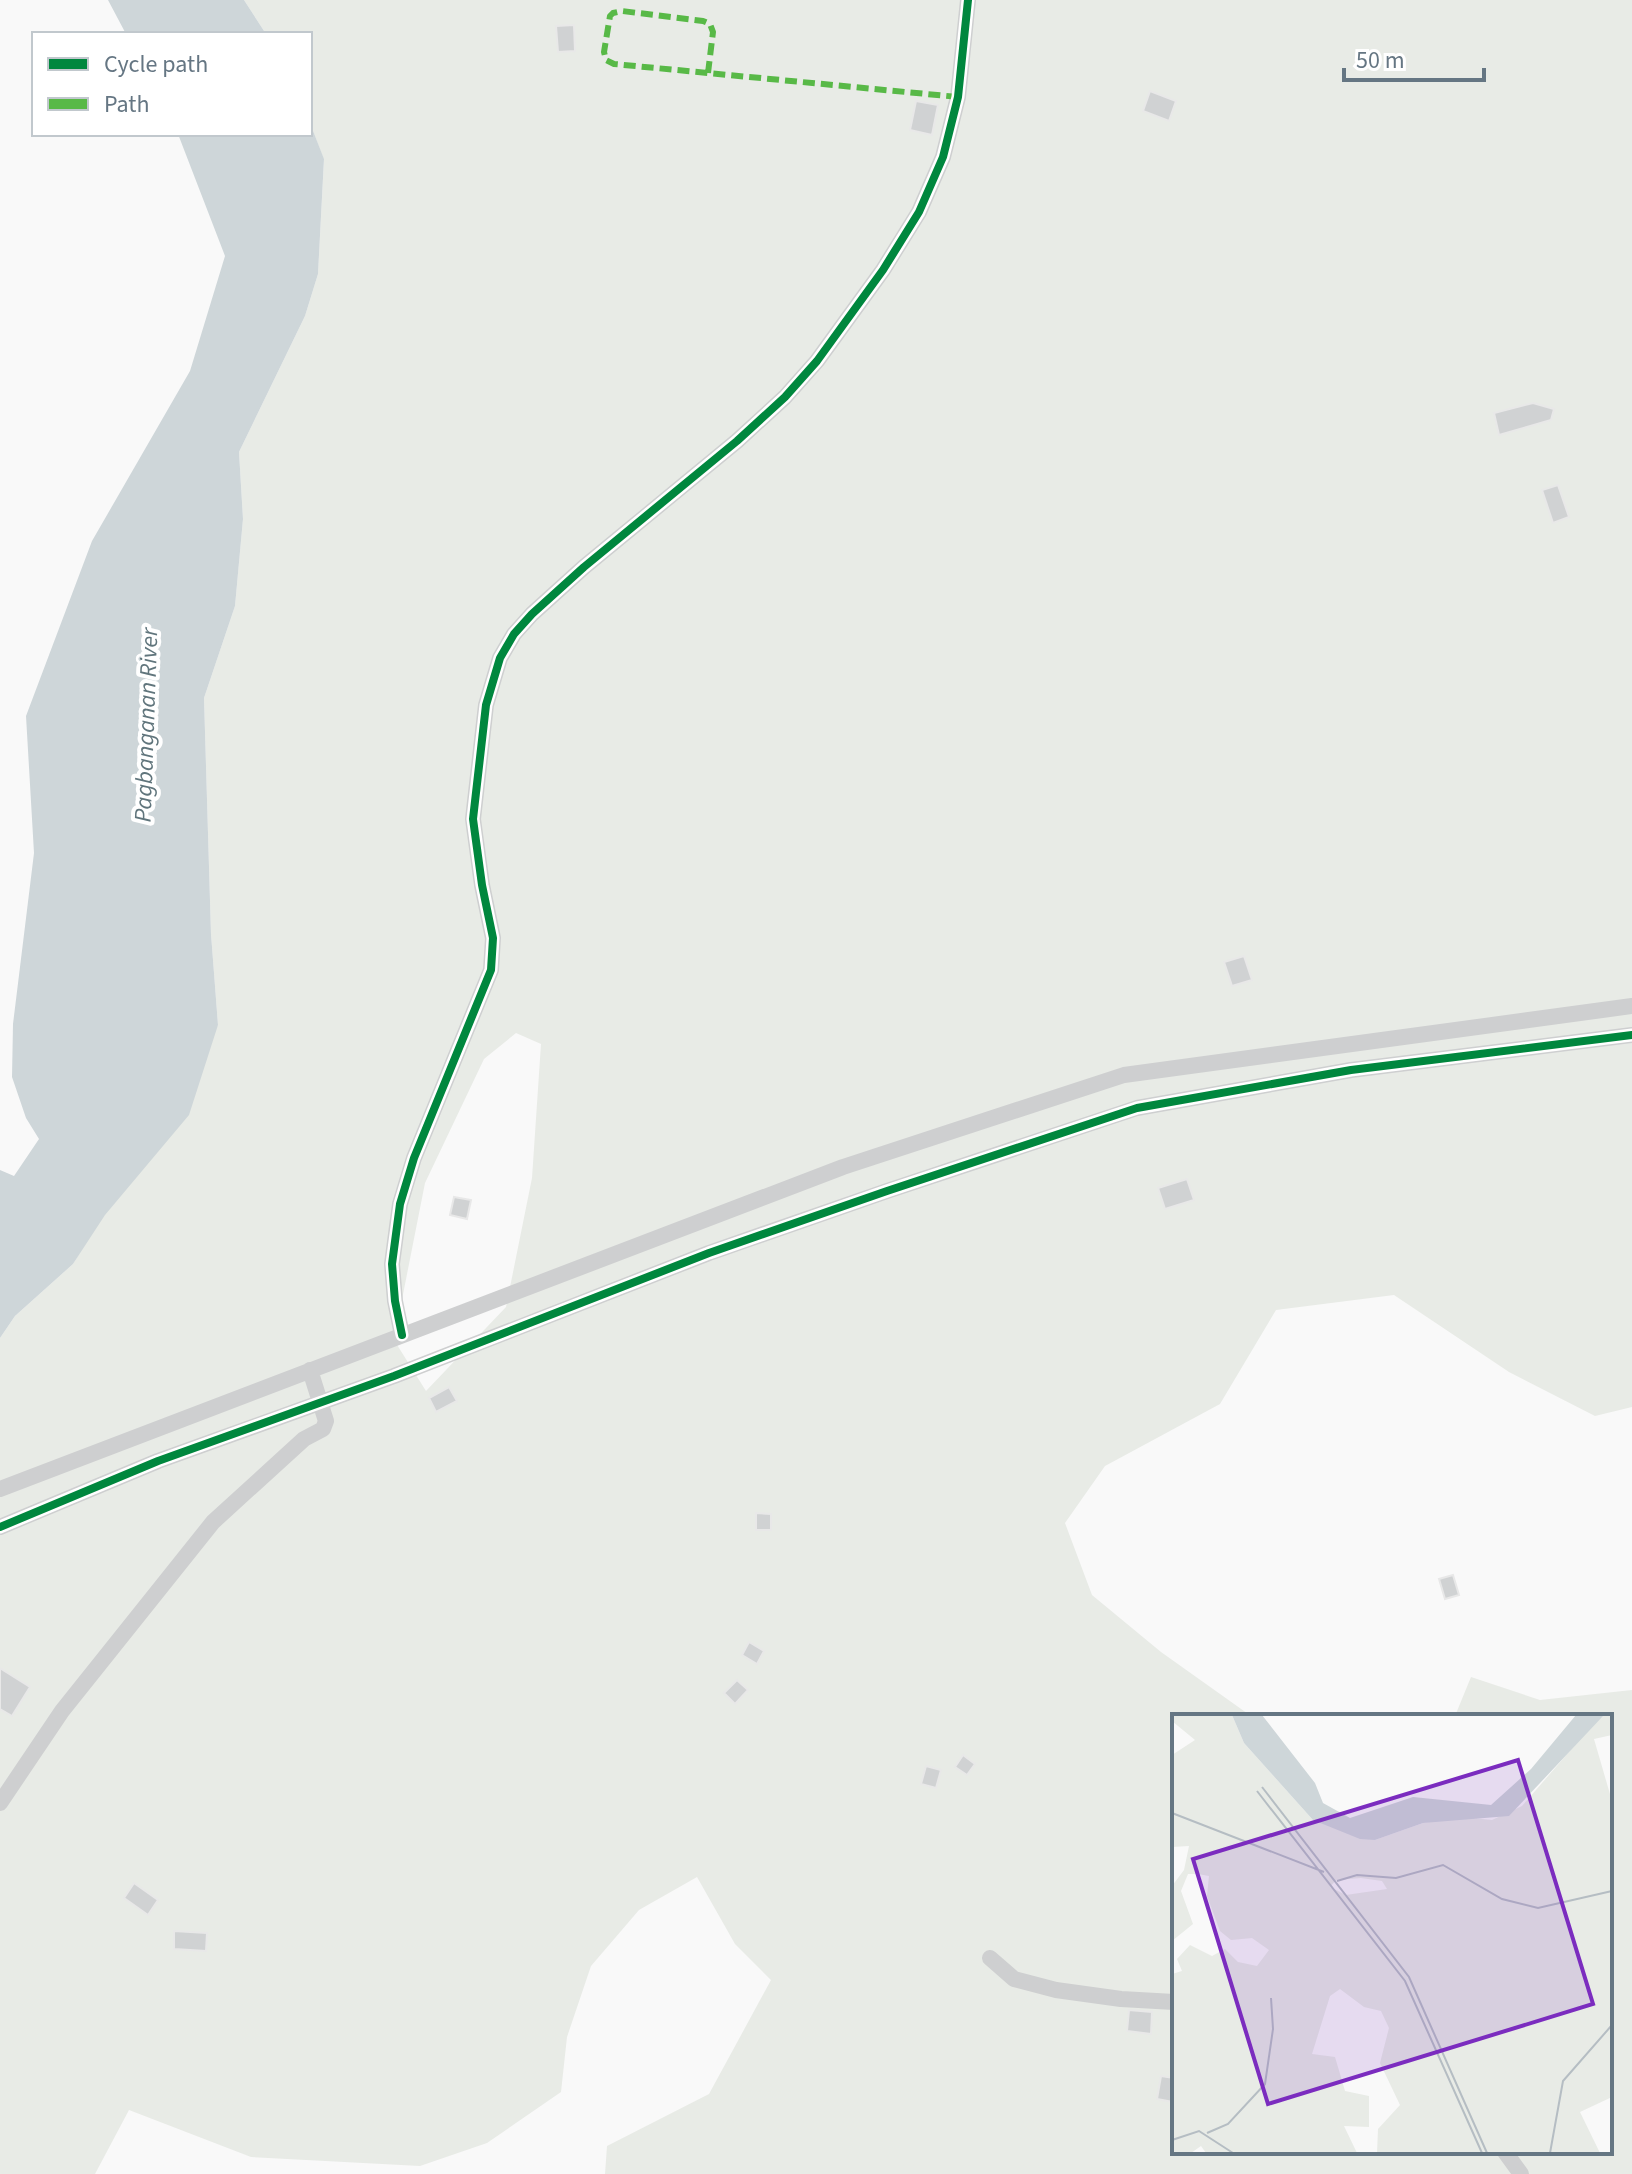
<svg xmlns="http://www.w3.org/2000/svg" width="1632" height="2174" font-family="'Source Sans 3',sans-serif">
	<rect width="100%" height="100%" fill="#f9f9f9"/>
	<!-- green -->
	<path fill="#e8ebe6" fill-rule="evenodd" d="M244 0H1632V1407L1595 1416 1509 1372 1394 1295 1276 1310 1220 1404 1105 1466 1065 1523 1092 1595 1161 1652 1251 1716H1174V2152H1610V1716H1455L1471 1677 1540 1700 1632 1690V2174H605L607 2146 709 2094 771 1980 735 1944 697 1877 639 1910 591 1966 567 2037 561 2092 487 2143 420 2166 251 2157 129 2110 95 2174H0V1338L15 1316 73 1264 218 1025 211 934 204 698 235 606 243 519 239 452 305 316 318 274 324 160 310 123V34H266ZM516 1033 541 1044 532 1178 506 1307 426 1391 394 1340 425 1183 484 1059Z"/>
	<!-- water -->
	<path fill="#ced6d9" d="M108 0H244L266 34H126Z
		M310 123 324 159 318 274 305 316 239 452 243 519 235 606 204 698 211 934 218 1025 189 1115 105 1215 73 1264 15 1316 0 1338V1170L14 1176 39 1139 26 1118 12 1077 13 1024 34 853 26 716 92 541 190 371 225 256 178 134H310Z"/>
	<!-- building -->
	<path fill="#d0d2d3" stroke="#e8e8e8" stroke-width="2" d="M574 25 575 51 558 52 556 26Z
		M1150 91 1176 101 1169 121 1143 111Z
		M916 101 938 105 932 135 910 130Z
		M1533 403 1554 409 1551 420 1499 435 1494 413Z
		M1558 485 1569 517 1553 523 1542 490Z
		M1244 956 1252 980 1232 986 1224 962Z
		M1187 1179 1194 1200 1165 1209 1158 1188Z
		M454 1197 471 1200 467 1219 450 1215Z
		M449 1387 457 1401 436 1412 429 1398Z
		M756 1513 771 1514V1530H756Z
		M1453 1575 1459 1595 1445 1599 1439 1579Z
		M749 1642 764 1651 757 1664 742 1655Z
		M0 1668 30 1687 12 1716 0 1709Z
		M737 1680 748 1690 735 1704 724 1693Z
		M963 1755 975 1764 967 1775 955 1767Z
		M926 1766 941 1770 936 1788 921 1784Z
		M134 1883 158 1900 148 1915 124 1898Z
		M174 1931 207 1933 206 1951 174 1949Z
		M1129 2010 1152 2012 1151 2034 1127 2031Z
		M1161 2076 1174 2078 1173 2102 1157 2099Z"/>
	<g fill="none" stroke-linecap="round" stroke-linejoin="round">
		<!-- minor -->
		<path stroke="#cecfd0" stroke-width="16" d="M402 1335 395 1301 392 1264 400 1204 414 1158 491 970 493 938 482 885 473 819 486 705 500 658 514 634 532 614 584 567 737 441 785 397 817 361 883 270 919 212 943 157 958 97 968 0
			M0 1489 843 1167 1124 1075 1632 1006
			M0 1527 158 1461 394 1376 709 1253 887 1191 1137 1108 1351 1070 1632 1035
			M0 1803 62 1711 213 1522 304 1439 323 1429 326 1421 310 1370
			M990 1958 1014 1979 1056 1990 1121 1999 1174 2002
			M1505 2152 1521 2174"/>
		<!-- quiet -->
		<path stroke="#58b947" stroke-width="6" stroke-dasharray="12 6" stroke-linecap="butt" d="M708 73 713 32 710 24 703 21 622 11 613 13 610 16 604 52 606 60 614 64 958 97"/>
		<defs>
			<path id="cycleway" d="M402 1335 395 1301 392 1264 400 1204 414 1158 491 970 493 938 482 885 473 819 486 705 500 658 514 634 532 614 584 567 737 441 785 397 817 361 883 270 919 212 943 157 958 97 968 0
				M0 1527 158 1461 394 1376 709 1253 887 1191 1137 1108 1351 1070 1632 1035"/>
		</defs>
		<!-- cycleway casing -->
		<use href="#cycleway" stroke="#fff" stroke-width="13"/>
		<!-- cycleway -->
		<use href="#cycleway" stroke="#00873e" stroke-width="8"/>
	</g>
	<g text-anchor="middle" stroke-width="8" stroke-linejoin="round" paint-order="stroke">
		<!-- water labels -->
		<g font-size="24" font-style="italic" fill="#60757c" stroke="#fff">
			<text transform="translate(146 725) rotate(-88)" y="8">Pagbanganan River</text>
		</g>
	</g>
	<!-- overview -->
	<g transform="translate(1172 1714)">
		<rect width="440" height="440" fill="#f9f9f9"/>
		<path d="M0 1H60L72 29 141 106 203 126 251 109 290 103 320 106 350 92 417 15 432 1H440V21L422 25 440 87V383L408 398 428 439H205L206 415 228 391 208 349 217 314 209 297 192 293 168 275 158 282 140 340 163 343 173 377 197 382V413L172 412 185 439H34L29 432 19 439H0V260L10 257 5 245 18 231 40 242 53 235 66 248 85 252 97 236 80 224 59 226 48 217 35 182 37 162 26 160H16L9 177 21 210 0 227V172L12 156 17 132 0 133V41L23 26 0 7ZM189 164 210 167 215 175 174 181 158 173 164 166Z" fill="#e8ebe6" fill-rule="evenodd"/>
		<path d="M60 1H90L143 69 151 89 178 104 241 83 319 91 359 55 404 1H432L337 102 251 109 203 126 188 125 141 106 72 29Z" fill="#ced6d9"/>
		<path fill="none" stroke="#b5bdc3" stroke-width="2" d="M90 73 237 263 315 439M85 77 233 267 310 439M0 99 152 158M165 167 185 161 224 164 271 151 330 185 366 194 440 177M35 419 56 410 93 370 101 315 99 284M0 426 27 417 61 439M378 439 391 367 440 311"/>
		<path fill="#7b2cbf" fill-opacity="0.15" stroke="#7b2cbf" stroke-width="4" d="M346 46 421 290 96 390 21 145Z"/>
		<rect width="440" height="440" fill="none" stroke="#657683" stroke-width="4"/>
	</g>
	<!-- legend -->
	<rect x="32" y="32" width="280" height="104" fill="#ffffff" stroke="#c1c8cd" stroke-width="2"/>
	<rect x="48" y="58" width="40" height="12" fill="#00873e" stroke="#c1c8cd" stroke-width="2"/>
	<text x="104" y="72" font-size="24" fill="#657683">Cycle path</text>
	<rect x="48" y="98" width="40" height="12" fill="#58b947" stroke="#c1c8cd" stroke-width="2"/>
	<text x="104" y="112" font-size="24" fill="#657683">Path</text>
	<!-- scale -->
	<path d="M1344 68v12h140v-12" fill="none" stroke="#657683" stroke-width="4"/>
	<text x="1356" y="68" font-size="24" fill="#657683" stroke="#ffffff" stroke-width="6" paint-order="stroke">50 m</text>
</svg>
